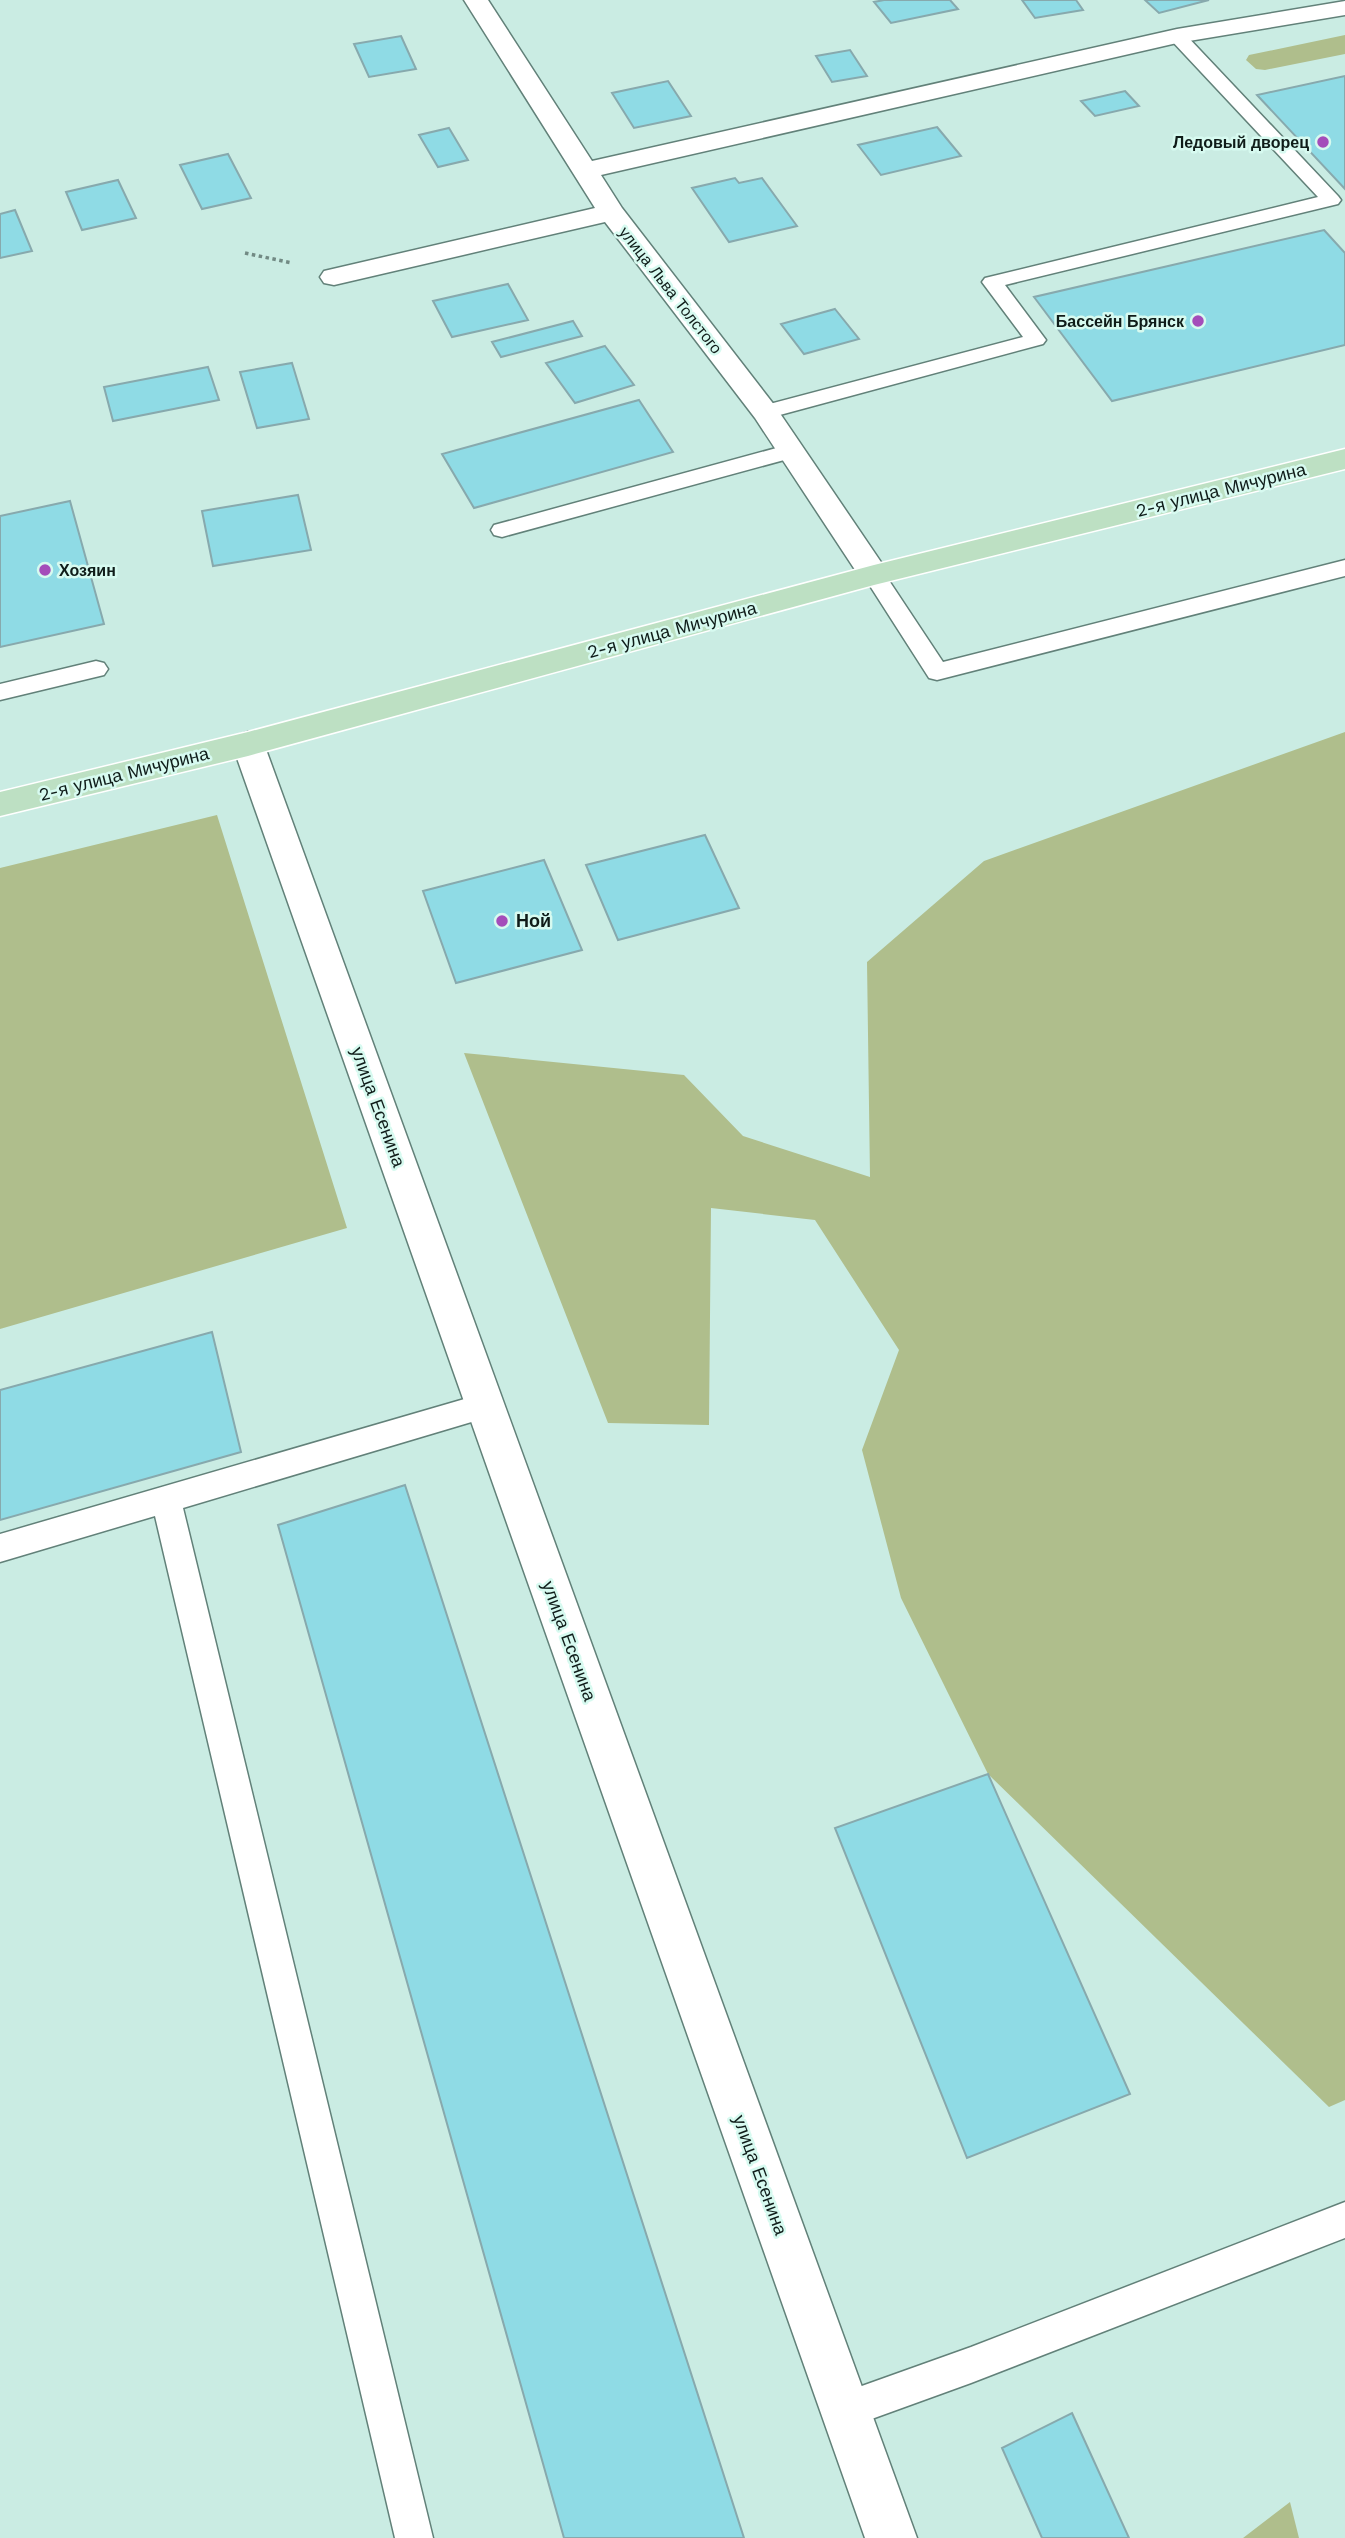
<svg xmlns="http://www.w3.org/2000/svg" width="1345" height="2538" font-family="'Work Sans',sans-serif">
	<rect width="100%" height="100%" fill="#caece3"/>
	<!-- green -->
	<path fill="#afbe8c" d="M1345 35V54L1265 70 1256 69 1246 60 1249 55Z
		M1345 732V2100L1329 2107 988 1774 901 1598 862 1450 899 1350 815 1220 711 1208 709 1425 608 1423 464 1053 684 1075 743 1136 870 1177 867 962 984 861Z
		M217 815 347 1228 0 1329V868Z
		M1290 2502 1299 2538H1243Z"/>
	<!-- building -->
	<path fill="#8fdbe5" stroke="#87a9ad" stroke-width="2" d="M884 0H950L958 9 891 23 874 2Z
		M1022 0H1076L1083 10 1035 18Z
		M1145 0H1209L1159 13Z
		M401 36 416 69 369 77 354 44Z
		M850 50 867 76 832 82 816 56Z
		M1345 76V189L1257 95Z
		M668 81 691 116 634 128 612 93Z
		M1125 91 1139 106 1095 116 1081 101Z
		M937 127 961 156 881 175 858 145Z
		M449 128 468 160 438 167 419 135Z
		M228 154 251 198 202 209 180 165Z
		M735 178 739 183 762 178 797 226 729 242 692 188Z
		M118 180 136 218 82 230 66 192Z
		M15 210 32 251 0 258V214Z
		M1324 230 1345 253V345L1112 401 1034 297Z
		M508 284 528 320 452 337 433 301Z
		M835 309 859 339 804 354 781 324Z
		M573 321 582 336 501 357 492 342Z
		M605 346 634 385 575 403 546 363Z
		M292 363 309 419 257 428 240 372Z
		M208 367 219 400 113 421 104 387Z
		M639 400 673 452 474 508 442 454Z
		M298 495 311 550 213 566 202 511Z
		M70 501 104 624 0 647V516Z
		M705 835 739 908 618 940 586 865Z
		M544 860 582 950 456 983 423 891Z
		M212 1332 241 1452 0 1520V1390Z
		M405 1485 744 2538H564L278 1525Z
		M988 1774 1130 2094 967 2158 835 1828Z
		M1072 2413 1129 2538H1042L1002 2448Z"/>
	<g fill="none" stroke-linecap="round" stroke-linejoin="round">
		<defs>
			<path id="lane" d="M1177 31 1183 32 1338 196 1341 200 1338 204 1005 285 1046 340 1043 344 765 419 758 417 755 412 758 407 1023 337 982 282 985 278 1318 197 1171 40 1168 36Z
				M791 444 802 451 799 456 502 537 494 535 491 530 494 525Z
				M1345 560V576L937 680 929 678 863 575 866 570H882L943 662Z
				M96 661 104 663 108 669 104 675 0 700V684Z
				M485 1393 495 1397 500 1406 495 1415 183 1508 433 2538H395L155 1516 0 1562V1534Z
				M1345 2202V2238L971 2383 844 2429 831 2423 825 2410 831 2397 971 2347Z"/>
			<path id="street" d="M464 0H488L592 161 1177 29 1345 1V15L1177 43 601 175 622 208 775 406 885 568 889 575 885 582 874 585 863 582 755 418 605 222 334 285 324 283 320 277 324 271 595 208Z
				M248 732 260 736 264 744 917 2538H865L232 744 236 736Z"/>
			<path id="primary" d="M1345 449V469L874 585 248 756 0 816V792L248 732 874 565Z"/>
		</defs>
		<!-- lane casing -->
		<use href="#lane" stroke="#628179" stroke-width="3"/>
		<!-- street casing -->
		<use href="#street" stroke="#628179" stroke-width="3"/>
		<!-- primary casing -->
		<use href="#primary" stroke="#fff" stroke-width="3"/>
		<!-- path -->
		<path stroke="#728a84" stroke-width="3.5" stroke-dasharray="3.5 3.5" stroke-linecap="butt" d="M245 253 292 263"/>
		<!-- lane -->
		<use href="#lane" fill="#fff" fill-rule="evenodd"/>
		<!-- street -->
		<use href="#street" fill="#fff" fill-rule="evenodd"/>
		<!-- primary -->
		<use href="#primary" fill="#bde0c3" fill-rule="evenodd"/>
	</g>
	<!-- markers -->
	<g fill="#a44dba" stroke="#d7faf0" stroke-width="2.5">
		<circle cx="1323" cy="142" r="7"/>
		<circle cx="1198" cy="321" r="7"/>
		<circle cx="45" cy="570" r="7"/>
		<circle cx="502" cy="921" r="7"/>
	</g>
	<g text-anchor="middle" stroke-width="5" stroke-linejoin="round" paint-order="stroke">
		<!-- far-poi labels -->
		<g font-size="16" font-weight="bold" fill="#0f1c19" stroke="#d7faf0" text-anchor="end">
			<text x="1309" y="148">Ледовый дворец</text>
			<text x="1184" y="327">Бассейн Брянск</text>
			<text x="59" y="576" text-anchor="start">Хозяин</text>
		</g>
		<!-- far-street labels -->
		<g font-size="16" fill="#0f1c19" stroke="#d7faf0">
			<text transform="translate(671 290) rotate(52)" y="6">улица Льва Толстого</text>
		</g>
		<!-- street labels -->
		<g font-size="18" fill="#0f1c19" stroke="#d7faf0">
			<text transform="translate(1221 490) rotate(-14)" y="6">2-я улица Мичурина</text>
			<text transform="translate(672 630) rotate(-15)" y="6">2-я улица Мичурина</text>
			<text transform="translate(124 774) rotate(-14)" y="6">2-я улица Мичурина</text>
			<text transform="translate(378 1107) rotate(70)" y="6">улица Есенина</text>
			<text transform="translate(569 1641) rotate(70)" y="6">улица Есенина</text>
			<text transform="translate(760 2175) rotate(70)" y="6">улица Есенина</text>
		</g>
		<!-- poi labels -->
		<g font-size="18" font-weight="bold" fill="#0f1c19" stroke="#d7faf0" text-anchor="start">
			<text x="516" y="927">Ной</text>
		</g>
	</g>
</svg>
